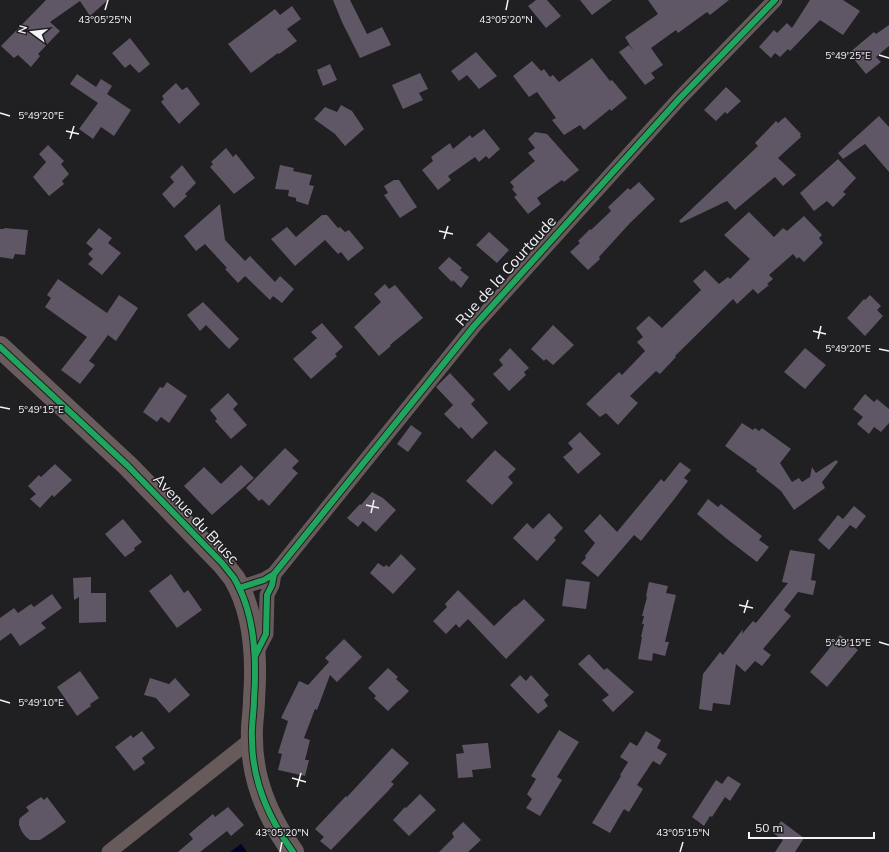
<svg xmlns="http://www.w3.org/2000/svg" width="889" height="852" font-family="Mulish,sans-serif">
	<rect width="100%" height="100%" fill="#201f21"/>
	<!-- water -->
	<path fill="#030329" d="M241 844 247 852H230Z"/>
	<!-- building -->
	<path fill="#5f5766" d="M46 0H108L90 16 80 1 50 22 60 31 38 54 40 56 31 67 18 55 14 58 1 46Z
		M333 0H350L367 34 382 27 391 45 360 58 342 22Z
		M536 0H547L561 16 546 28 528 6Z
		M580 0H612L592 15Z
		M648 0H729L710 15 707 12 678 33 676 30 651 48 663 65 651 73 655 78 645 85 619 52 629 45 634 52 625 37 658 14Z
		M810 0H843L860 11 843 35 820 20 790 51 788 49 780 57 775 53 771 58 759 47 774 30 777 33 787 23 792 28Z
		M292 6 301 19 287 29 297 41 279 54 278 53 251 73 228 44 275 9 280 15Z
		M889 25V46L876 57 881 62 866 74 849 53 874 32 876 34Z
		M130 38 150 64 139 73 130 64 125 68 112 53Z
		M476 52 497 76 479 89 467 75 459 81 451 71Z
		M592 58 610 81 612 80 627 98 611 111 610 109 584 130 580 125 564 135 552 120 556 118 537 92 529 97 513 76 532 61 541 71 544 69 550 77 553 75 559 82Z
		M330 64 337 80 323 86 317 70Z
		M420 73 428 89 419 93 423 100 403 109 392 85Z
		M77 74 96 87 101 79 112 86 107 94 131 110 114 136 101 127 93 139 79 129 98 103 70 84Z
		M176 83 182 90 187 87 200 104 179 124 161 102 164 99 162 96Z
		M726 87 741 101 727 114 725 112 716 121 704 110Z
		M341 105 352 111 364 129 345 146 335 134 314 119 325 107 337 112Z
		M879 116 889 127V172L865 144 843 159 838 153Z
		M785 117 801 134 800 135 801 137 778 158 796 175 783 186 775 177 735 210 727 201 681 223 679 221 758 146 755 143 776 121 778 123Z
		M484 129 500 149 489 159 486 156 479 162 475 157 448 176 451 180 438 190 422 170 433 161 431 157 450 143 453 149 470 135 472 138Z
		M535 132 547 134 579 170 564 182 562 180 537 198 541 204 528 214 514 197 517 195 512 189 514 187 510 182 535 161 528 153 535 148 528 139Z
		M48 145 64 161 61 164 69 174 62 181 64 184 49 196 33 177 46 162 39 154Z
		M226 148 233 157 236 154 255 178 234 194 210 167 213 164 211 162Z
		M838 159 856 178 843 192 846 194 833 207 827 201 814 211 800 193Z
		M182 165 196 183 185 194 187 196 174 208 162 194 174 182 170 177Z
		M280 165 294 168 293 171 312 175 309 185 314 186 308 205 296 201V198L288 196 289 190 275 189Z
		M394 180H399L417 207 400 218 384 195 388 193 384 186Z
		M639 182 655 199 630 223 599 257 600 259 588 270 570 252 580 243 578 241 590 229 591 230 611 211 608 207 628 188 630 190Z
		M220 204 225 240 245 261 250 256 275 282 280 276 294 289 282 303 273 296 270 300 245 276 238 283 225 269 227 268 205 244 196 251 184 236Z
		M749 212 774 237 783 228 787 231 804 216 822 235 819 238 823 243 804 262 799 257 797 259 793 254 769 275 773 279 767 284 769 285 758 294 753 289 737 304 733 299 675 356 676 357 660 374 656 371 630 396 638 403 618 425 606 413 600 417 586 404 619 372 622 375 645 351 637 342 643 337 636 328 649 316 662 328 701 290 693 281 705 270 719 284 728 277 730 279 750 259 724 235Z
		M322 215H327L338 228 340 227 345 232 349 230 364 248 348 261 341 252 338 254 325 240 295 266 271 239 287 227 296 237Z
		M4 228 28 230 25 255 15 254 13 259 0 257V229H4Z
		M99 228 112 238 108 243 121 253 102 275 88 264 93 259 88 254 93 249 86 243Z
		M489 232 509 250 497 263 476 245Z
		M449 257 462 268 460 270 469 277 461 288 453 280 452 282 438 268Z
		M58 279 107 313 119 295 138 308 116 341 108 335 89 361 95 365 80 384 61 370 87 337 45 307 51 298 47 295Z
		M385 284 389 289 395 285 423 318 390 345 391 346 379 356 354 327 381 302 374 294Z
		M870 295 881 306 877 310 883 316 865 336 847 318 864 299 865 300Z
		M203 302 239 339 229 349 206 325 200 331 187 315Z
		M322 323 343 347 335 354 337 356 311 379 293 359 317 338 311 332Z
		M553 325 574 345 553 365 546 359 544 361 531 349Z
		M510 348 529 368 524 372 526 375 509 391 493 374 503 365 499 360Z
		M805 348 826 365 805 389 784 372Z
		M450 373 475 400 471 404 488 423 472 439 461 427 459 429 444 414 453 405 436 387Z
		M167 382 187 396 169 423 161 417 157 422 143 412 160 387 163 388Z
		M228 393 238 404 233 409 247 425 231 439 215 421 217 419 210 410Z
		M865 394 874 402 877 399 889 409V423L881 432 874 427 869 434 857 424 863 417 853 409Z
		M742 423 753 430 755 428 759 431 762 428 791 449 780 463 792 482 799 478 802 482 810 477 812 467 816 473 836 460 838 462 822 482 825 488 794 510 781 491 756 471 757 469 725 446Z
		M411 425 422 433 408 452 397 444Z
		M580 432 601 454 578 474 563 457 573 449 568 443Z
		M285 448 299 461 292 468 298 473 269 506 262 499 259 501 246 488Z
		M495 450 516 469 508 477 513 483 492 505 466 481Z
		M680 462 691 470 684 478 688 481 672 502 641 541 634 535 598 577 581 563 586 558 585 556 595 543 584 531 600 514 617 532 661 479 664 482Z
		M55 464 72 480 54 497 52 495 40 508 30 499 36 494 28 486 39 475 41 477Z
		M241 465 254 478 212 515 184 486 204 467 221 484Z
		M372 492 383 498 396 510 376 532 363 521 358 527 347 518 360 504 361 505Z
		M708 499 718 507 721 504 762 536 759 540 769 547 757 562 727 539 697 514Z
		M854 506 866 516 856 529 850 525 829 550 818 540 838 515 843 519Z
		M549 513 563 528 554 538 556 540 537 561 513 538 527 523 533 529Z
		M123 519 142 542 134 548 135 550 125 557 105 534Z
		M790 550 815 554 811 580 816 581 813 595 798 592 784 610 791 616 763 649 771 655 762 666 755 661 745 672 736 664 730 705 713 703 712 711 699 709 703 674 720 652 723 655 743 629 742 634 753 621 756 623 788 583 782 582Z
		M401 554 416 569 393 594 370 573 378 563 384 567 386 565 389 567Z
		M171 574 184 593 188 590 202 610 177 628 149 591Z
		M91 577V593H106V622L79 623V597L74 600 73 578Z
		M566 579 590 582 586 609 562 606Z
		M649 582 668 586 666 593 676 595 665 642H669L665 656 653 653 652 661 638 659 642 637H641L644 624H642L644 616H642L647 597 646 596Z
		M458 590 494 626 515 606V607L524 599 545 620 506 659 468 619 459 628 456 624 446 634 433 621 447 607 445 604Z
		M52 594 62 608 41 623 46 628 20 646 11 633 0 641V618L14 608 18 613 31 604 34 607Z
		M840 635 858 650 827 687 810 672 829 649V648Z
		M344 639 362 657 337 682 330 675 317 710 315 709 304 738 310 740 305 760H309L305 776 278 770 282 754 278 753 288 721 281 718 299 681 308 685 329 662 325 658Z
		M589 654 604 670 607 668 634 692 613 712 602 700 609 695 578 664Z
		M388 668 398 677 396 679 409 691 400 700 398 701 388 711 374 698 376 696 368 688Z
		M80 671 99 698 90 704 91 706 77 716 57 687Z
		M520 675 526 681 531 675 549 695 544 700 548 706 538 714 510 685Z
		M150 678 169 684 175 678 190 695 169 713 156 698 144 695Z
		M559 730 579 742 557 777 562 780 540 816 526 808 532 799 527 794 536 779 531 776Z
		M142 731 155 748 142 758 145 763 134 771 115 747 131 735 133 738Z
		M646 731 661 740 657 748 667 754 660 765 653 761 637 785 643 789 629 812 624 809 610 833 592 823 621 776 620 775 628 762 620 757 630 742 637 746Z
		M486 743H488L491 768 472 770 473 777 458 778 456 754 464 753 462 745Z
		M392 748 409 763 391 782 394 784 389 790 331 850 320 841 324 837 315 829 346 796 347 797Z
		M728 776 741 784 730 801 725 797 712 817 710 816 704 826 692 817 716 780 722 784Z
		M420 794 436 810 409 836 393 820 405 807 406 808Z
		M41 797 44 800 47 797 66 822 55 830 40 840H30L26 837 22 832 19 825V821L20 818 29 811 26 807Z
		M228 807 244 825 231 836 227 831 200 852H178L193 839 189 834 213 814 215 817Z
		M781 821 804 838 795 852H775L783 840 773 833Z
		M463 822 481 840 468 852H439L454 837 452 833Z"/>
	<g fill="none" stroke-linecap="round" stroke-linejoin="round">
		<!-- street -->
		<path stroke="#675a5b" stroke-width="15" d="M239 588 264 580 274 574 474 326 679 99 775 0
			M255 655 266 634 267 595 272 585 274 574
			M109 852 252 739"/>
		<!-- secondary -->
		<path stroke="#6a5c5d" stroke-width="22" d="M0 347 128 466 222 563C226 568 230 573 234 578 255 613 257 659 254 699 254 713 251 726 252 739 252 780 269 819 293 852"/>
		<defs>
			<path id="cycleway" d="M0 347 128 466 222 563C226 568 230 573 234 578 255 613 257 659 254 699 254 713 251 726 252 739 252 780 269 819 293 852
				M239 588 264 580 274 574 474 326 679 99 775 0
				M255 656 266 634 267 595 272 585 274 574"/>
		</defs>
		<!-- cycleway casing -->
		<use href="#cycleway" stroke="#1f1e22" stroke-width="8"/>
		<!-- cycleway -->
		<use href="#cycleway" stroke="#20a55d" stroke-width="6"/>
	</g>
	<!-- ticks -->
	<path fill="none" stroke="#f4f4f7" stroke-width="1.5" d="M105 10 108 0M506 10 508 0M879 55 889 58M0 113 10 116M66 131 79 134M70 139 74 126M439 231 453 234M444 239 448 226M813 331 826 334M818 339 821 326M879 349 889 351M0 407 10 409M366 505 379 508M371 513 374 500M739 605 753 608M744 613 748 600M879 642 889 645M0 700 10 703M292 778 306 782M297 787 301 773M280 852 282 842M680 852 683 842"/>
	<g text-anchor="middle" stroke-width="3" stroke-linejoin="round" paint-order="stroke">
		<!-- street labels -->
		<g font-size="15" fill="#f4f4f7" stroke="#1f1e22">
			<text transform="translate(506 271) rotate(-48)" y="5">Rue de la Courtaude</text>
			<text transform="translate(196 519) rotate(47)" y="5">Avenue du Brusc</text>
		</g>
	</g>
	<g font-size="10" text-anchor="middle" fill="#f4f4f7" stroke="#1f1e22" stroke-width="3" stroke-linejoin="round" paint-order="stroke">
		<text x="105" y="23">43°05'25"N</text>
		<text x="506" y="23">43°05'20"N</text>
		<text x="848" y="59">5°49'25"E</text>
		<text x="41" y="119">5°49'20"E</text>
		<text x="848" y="352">5°49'20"E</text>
		<text x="41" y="413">5°49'15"E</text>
		<text x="848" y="646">5°49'15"E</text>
		<text x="41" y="706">5°49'10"E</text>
		<text x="282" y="836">43°05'20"N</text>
		<text x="683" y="836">43°05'15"N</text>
	</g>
	<!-- north arrow -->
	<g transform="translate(32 32) rotate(285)" stroke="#1f1e22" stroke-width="3" paint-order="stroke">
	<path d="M0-3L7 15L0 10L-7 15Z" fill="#f4f4f7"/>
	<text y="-6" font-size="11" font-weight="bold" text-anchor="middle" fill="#f4f4f7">N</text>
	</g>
	<!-- scale -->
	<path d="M749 832v6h125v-6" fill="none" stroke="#f4f4f7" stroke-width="2"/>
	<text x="755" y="832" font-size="12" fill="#f4f4f7" stroke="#1f1e22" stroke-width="3" paint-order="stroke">50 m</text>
</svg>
